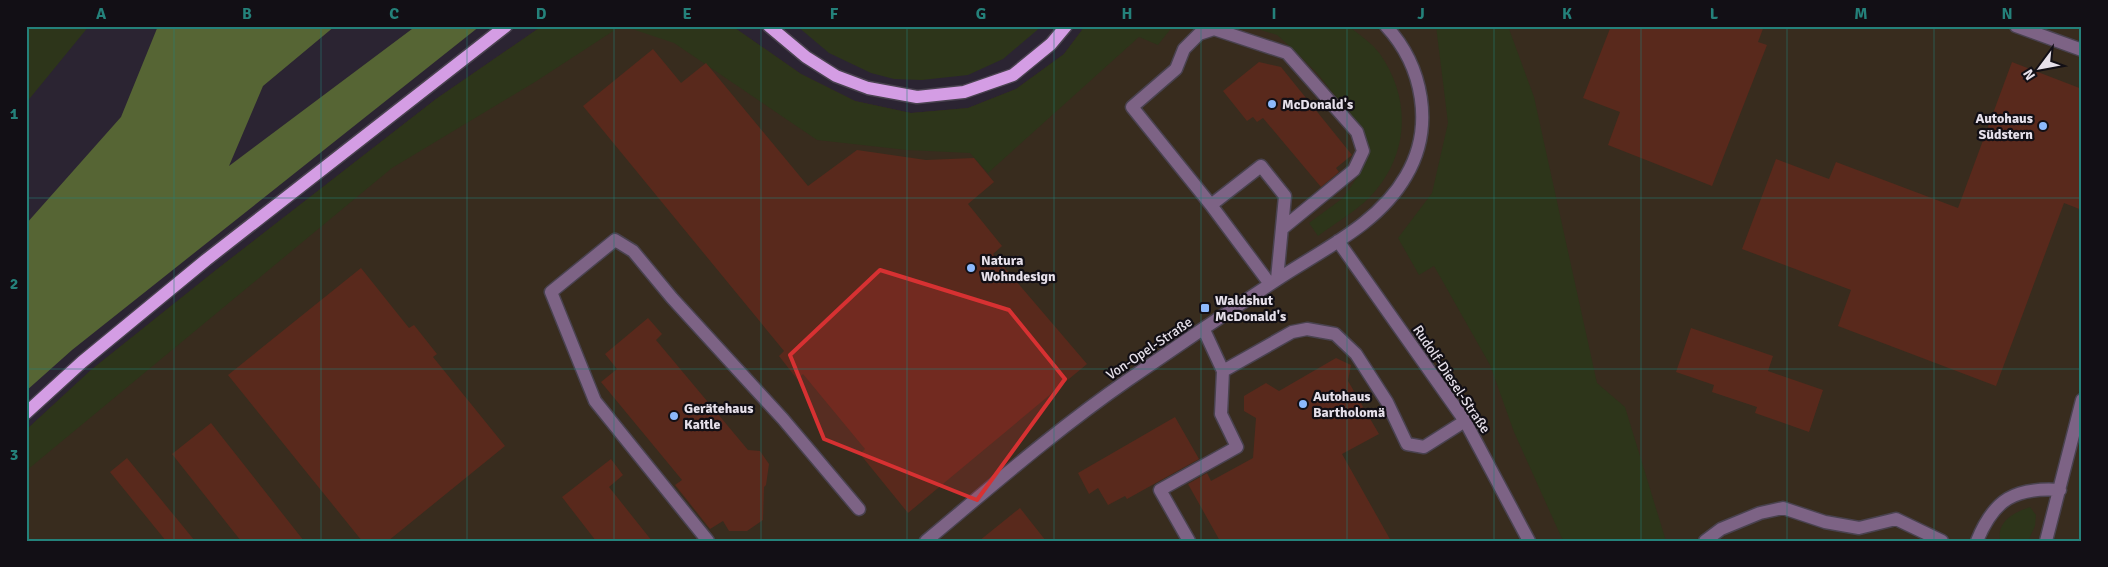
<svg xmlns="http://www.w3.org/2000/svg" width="2108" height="567" font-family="Signika,sans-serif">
	<rect width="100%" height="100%" fill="#2b2432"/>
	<!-- commercial -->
	<path fill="#382c1e" d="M542 26H732L801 74 855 101 911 113 968 108 1016 89 1064 54 1085 26H2082V541H26V430L91 370 216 270 436 99Z"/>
	<!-- green -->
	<path fill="#2d351a" d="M26 26H89L26 103Z
		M542 26H621L535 82 392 168 26 471V430L91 370 216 270 436 99Z
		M623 26H732L801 74 855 101 911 113 968 108 1016 89 1064 54 1085 26H1173L1158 45 1139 37 988 173 970 153 907 150 817 140 674 43Z
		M797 26H1042L1003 59 968 75 922 80 894 79 871 73 829 53Z
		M1248 26H1348C1359 34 1372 43 1380 54 1412 100 1409 156 1370 197 1355 212 1334 224 1318 236L1309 223 1343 198 1362 170 1368 147 1354 119 1317 73 1295 51 1277 35Z
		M1436 26H1508L1534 97 1597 383 1625 407 1666 541H1563L1514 432 1490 365 1434 266 1419 275 1398 238 1432 193 1448 123Z
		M2030 507 2036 515 2035 526 2028 541H2000C1997 521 2013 513 2030 507Z"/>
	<!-- forest -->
	<path fill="#566534" d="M158 26H335L263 86 229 166 416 26H480L72 350 26 391V224L121 117Z"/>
	<!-- building -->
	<path fill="#59291c" d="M1611 26H1764L1758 42 1767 45 1712 186 1608 145 1620 112 1583 98Z
		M653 49 681 83 706 63 808 186 857 150 926 160 974 158 994 182 968 204 1002 246 993 254 1087 364 908 513 860 454 865 449 803 374 797 379 779 356 784 351 583 106Z
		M1259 62 1281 67 1352 155 1336 168 1339 172 1321 187 1263 118 1257 122 1253 117 1247 121 1223 91Z
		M2012 62 2082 89V210L2064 203 1996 386 1838 326 1851 290 1742 249 1776 159 1829 179 1836 162 1958 208Z
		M361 268 409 328 414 325 437 354 433 357 505 446 388 541H362L228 375Z
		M648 318 662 334 656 340 748 450 760 451 769 464 766 485 764 487 763 520 747 531H729L723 521 710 529 675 485 682 480 601 382 617 369 605 354Z
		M1691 328 1773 356 1768 371 1823 390 1809 432 1755 413 1757 407 1712 392 1714 385 1676 372Z
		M1336 358 1351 365 1348 381 1379 434 1342 454 1391 541H1220L1188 484 1207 473 1211 481 1253 458 1256 418 1244 411V396L1266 383 1279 391Z
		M1175 417 1199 459 1127 499 1125 496 1108 505 1098 488 1089 494 1078 473Z
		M211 423 304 541H241L172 454Z
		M127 458 195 541H166L110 472Z
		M611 459 623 475 609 487 652 541H596L562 497Z
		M1020 508 1046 541H979Z"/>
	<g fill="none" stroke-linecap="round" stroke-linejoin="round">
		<defs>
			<path id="minor" d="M2016 26 2082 50
				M1211 205 1261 166 1285 196 1277 279
				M1338 241 1465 421 1529 541
				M1270 284 1211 205 1132 107 1176 69 1184 49 1199 34 1214 29 1287 53 1357 132 1363 151 1354 170 1283 228
				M1204 330 1223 371 1292 332 1307 329 1335 334 1356 354 1387 402 1407 444 1424 447 1465 421
				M708 541 595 401 551 292 615 240 633 251 672 298 783 419 859 509
				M926 541C992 486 1057 429 1128 380 1177 346 1226 313 1275 281 1321 250 1378 225 1406 176 1435 127 1423 66 1386 26
				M1189 541 1160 490 1237 447 1221 414 1223 371
				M1705 541 1721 529 1760 513 1783 508 1825 522 1859 528 1896 519 1942 541
				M1977 541C1994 499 2015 487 2060 490
				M2046 541 2082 400"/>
			<path id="major" d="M769 26 806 57 836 76 868 88 917 97 964 92 1013 75 1051 44 1066 26
				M26 413 82 362 206 260 506 26"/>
		</defs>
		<!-- minor casing -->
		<use href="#minor" stroke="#49424f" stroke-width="15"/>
		<!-- major casing -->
		<use href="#major" stroke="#49424f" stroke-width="15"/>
		<!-- minor -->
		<use href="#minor" stroke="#7d6385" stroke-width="12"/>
		<!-- major -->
		<use href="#major" stroke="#d49de4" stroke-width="12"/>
	</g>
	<!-- marked area -->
	<path fill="#d73132" fill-opacity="0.2" stroke="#d73132" stroke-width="4" stroke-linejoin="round" d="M880 270 1009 310 1065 379 977 500 824 439 790 355Z"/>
	<!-- grid -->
	<path fill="none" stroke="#24817a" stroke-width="1" stroke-opacity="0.55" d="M174 26V541M321 26V541M467 26V541M614 26V541M761 26V541M907 26V541M1054 26V541M1201 26V541M1347 26V541M1494 26V541M1641 26V541M1787 26V541M1934 26V541M26 198H2082M26 369H2082"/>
	<!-- markers -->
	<g fill="#8cb9fc" stroke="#120f15" stroke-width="2">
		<circle cx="1272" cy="104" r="5"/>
		<circle cx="2043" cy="126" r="5"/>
		<circle cx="971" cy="268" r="5"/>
		<rect x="1200" y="303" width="10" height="10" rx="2.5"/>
		<circle cx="1303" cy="404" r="5"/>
		<circle cx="674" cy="416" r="5"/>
	</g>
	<g text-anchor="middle" stroke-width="4.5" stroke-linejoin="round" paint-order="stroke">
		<!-- poi labels -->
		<g font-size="14" font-weight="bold" fill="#e6e0ea" stroke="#120f15" text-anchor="start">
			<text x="1282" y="109">McDonald's</text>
			<text x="2033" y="123" text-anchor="end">Autohaus<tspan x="2033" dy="16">Südstern</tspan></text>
			<text x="981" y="265">Natura<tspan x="981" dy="16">Wohndesign</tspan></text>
			<text x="1215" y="305">Waldshut<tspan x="1215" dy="16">McDonald's</tspan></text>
			<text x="1313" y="401">Autohaus<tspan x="1313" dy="16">Bartholomä</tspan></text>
			<text x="684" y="413">Gerätehaus<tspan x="684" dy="16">Kaitle</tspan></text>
		</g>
		<!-- street labels -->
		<g font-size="14" fill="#e6e0ea" stroke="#120f15">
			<text transform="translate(1149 348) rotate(-34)" y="5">Von-Opel-Straße</text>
			<text transform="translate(1452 379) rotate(56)" y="5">Rudolf-Diesel-Straße</text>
		</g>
	</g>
	<!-- border -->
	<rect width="2108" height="567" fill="none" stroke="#120f15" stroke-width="55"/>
	<!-- north arrow -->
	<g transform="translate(2040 68) rotate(238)" stroke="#120f15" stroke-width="4" paint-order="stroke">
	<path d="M0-4L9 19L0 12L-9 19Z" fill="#e6e0ea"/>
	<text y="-8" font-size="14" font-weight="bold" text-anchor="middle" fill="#e6e0ea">N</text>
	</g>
	<rect x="28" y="28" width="2052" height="512" fill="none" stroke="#24817a" stroke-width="2"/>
	<g font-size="16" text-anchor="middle" font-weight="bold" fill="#24817a">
		<text x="101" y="19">A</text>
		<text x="247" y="19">B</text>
		<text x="394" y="19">C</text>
		<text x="541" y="19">D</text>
		<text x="687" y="19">E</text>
		<text x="834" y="19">F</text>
		<text x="981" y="19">G</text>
		<text x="1127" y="19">H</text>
		<text x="1274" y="19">I</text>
		<text x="1421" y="19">J</text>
		<text x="1567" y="19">K</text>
		<text x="1714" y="19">L</text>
		<text x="1861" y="19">M</text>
		<text x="2007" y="19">N</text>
		<text x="14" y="119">1</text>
		<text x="14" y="289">2</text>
		<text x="14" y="460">3</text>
	</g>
</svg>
